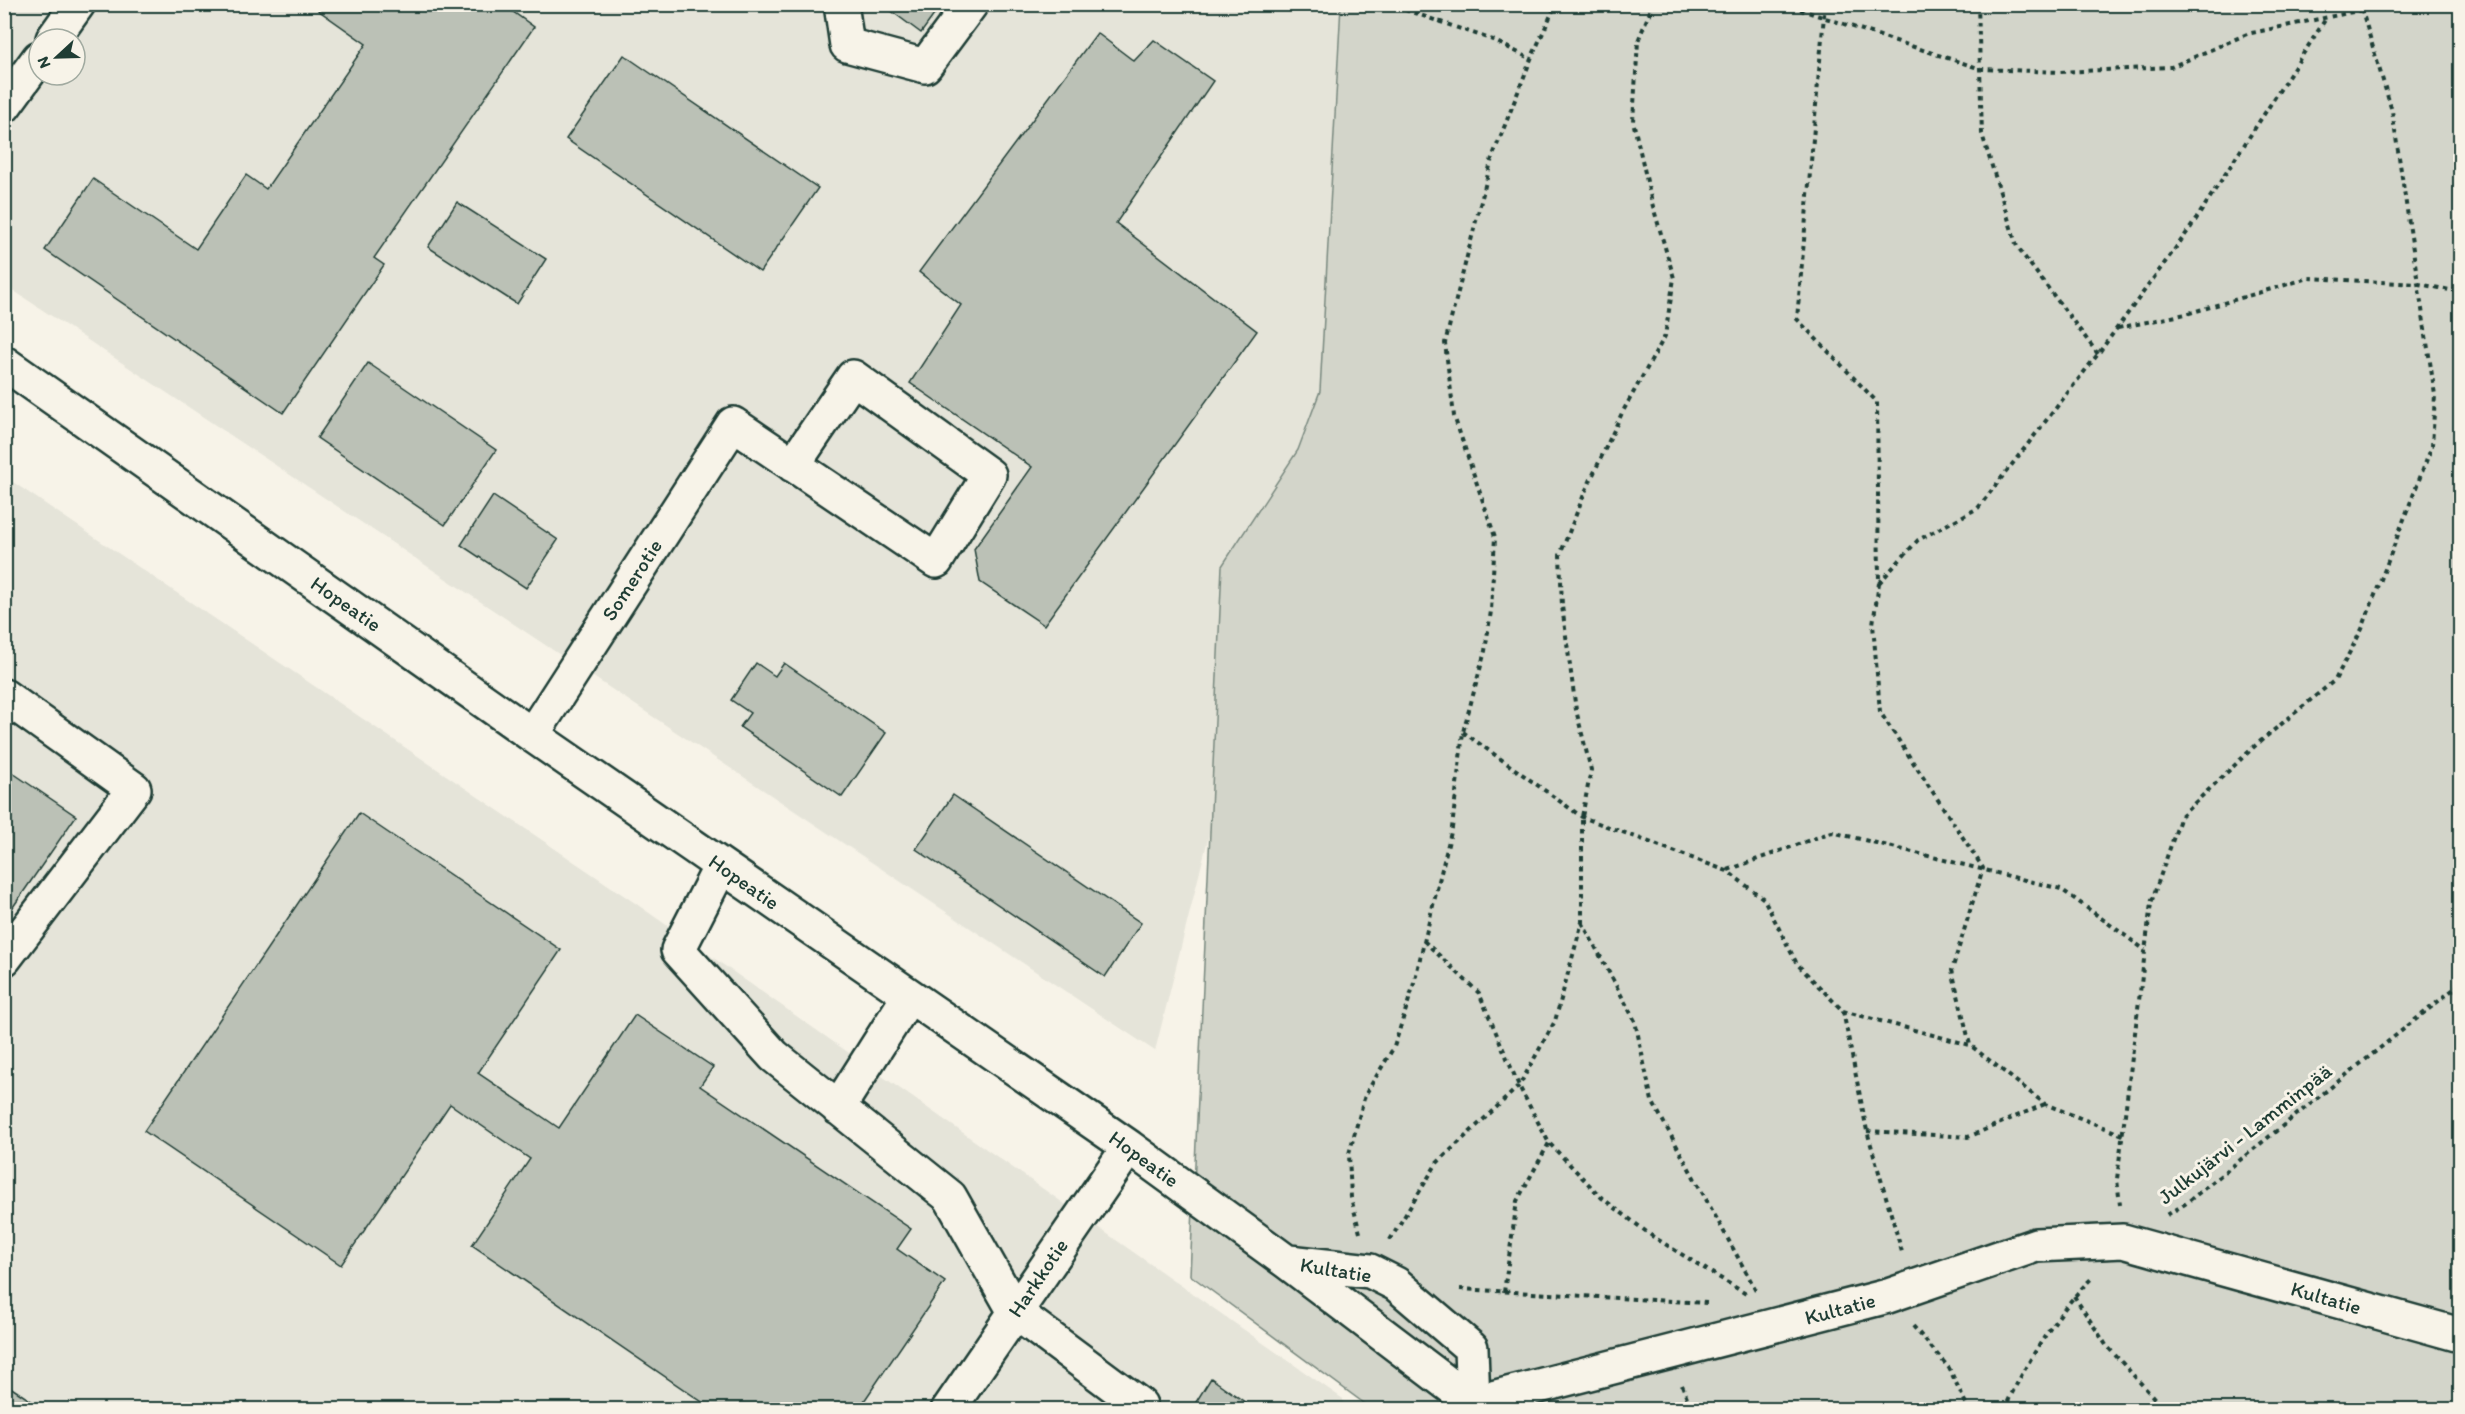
<svg xmlns="http://www.w3.org/2000/svg" width="2465" height="1414" font-family="Itim,sans-serif">
	<rect width="100%" height="100%" fill="#f7f3e8"/>
	<filter id="ink" filterUnits="userSpaceOnUse"><feTurbulence type="fractalNoise" baseFrequency=".0167" numOctaves="2"/><feDisplacementMap in="SourceGraphic" scale="12" xChannelSelector="R" yChannelSelector="G"/><feConvolveMatrix kernelMatrix="1 2 1 2 8 2 1 2 1" color-interpolation-filters="sRGB"/></filter>
	<g filter="url(#ink)">
		<!-- built -->
		<path fill="#e5e4d9" fill-rule="evenodd" d="M4 5H1341L1320 391 1155 1051 5 285ZM39 39H75V75H39Z
			M4 476 635 903 1343 1399V1409H5Z"/>
		<!-- green -->
		<path fill="#d3d5ca" stroke="#79897f" stroke-width="1.5" d="M1341 5H2460V1409H1372L1190 1275 1222 566 1298 450 1320 391Z"/>
		<!-- building -->
		<path fill="#bbc1b6" stroke="#1f3d34" stroke-width="1.5" d="M322 4H502L534 27 374 258 384 265 283 413 45 250 93 179 196 249 246 175 266 189 366 44 318 10Z
			M882 4H942L921 33Z
			M1097 33 1134 61 1154 40 1213 81 1116 223 1257 331 1044 625 980 582 974 549 1032 467 910 383 961 305 919 272Z
			M624 55 818 188 760 272 566 139Z
			M457 202 546 259 517 304 428 247Z
			M368 363 496 450 445 525 317 438Z
			M493 496 558 540 526 588 461 545Z
			M756 663 775 676 784 663 886 733 842 797 740 727 750 713 731 700Z
			M4 767 76 816 4 920Z
			M953 795 1141 923 1105 977 916 849Z
			M359 813 561 950 478 1073 559 1128 635 1015 713 1067 700 1086 911 1229 897 1249 945 1282 858 1410H714L472 1245 530 1159 450 1104 341 1265 144 1131Z
			M1211 1378 1256 1410H1191Z
			M4 1383 45 1410H4Z"/>
		<g fill="none" stroke-linecap="round" stroke-linejoin="round">
			<defs>
				<path id="minor" d="M841 4 847 45 925 66 971 4
					M53 39 78 4
					M4 106 39 58
					M4 363 532 735 1129 1147 1287 1262 1473 1403 1478 1410
					M4 696 134 789 4 959
					M532 735 733 424 936 561 989 475 853 377 793 465
					M721 866 678 950 774 1056 950 1197 1015 1312 1140 1405
					M838 1108 909 996
					M1289 1262 1370 1271 1396 1284 1471 1348 1473 1403 1888 1296 2036 1245 2123 1241 2460 1335
					M948 1410 1129 1147"/>
			</defs>
			<!-- minor casing -->
			<use href="#minor" stroke="#1f3d34" stroke-width="38"/>
			<!-- path -->
			<path stroke="#1f3d34" stroke-width="4" stroke-dasharray="4.5 4.5" stroke-linecap="butt" d="M1388 4 1493 40 1531 59
				M1783 4 1981 69 2060 72 2171 67 2247 34 2362 10
				M1825 4 1797 319 1877 402 1879 583 1873 624 1880 712 1983 868 1952 970 1970 1045
				M1978 4 1982 134 2017 247 2098 354
				M2118 328 2186 314 2309 278 2419 284 2460 292
				M1879 583 1918 540 1978 508 2098 354 2191 227 2327 17
				M1463 732 1582 817 1727 871 1764 899 1797 964 1843 1011 1970 1045 2045 1104 2123 1135
				M1728 870 1832 832 2061 889 2145 950
				M1582 922 1635 1021 1652 1101 1757 1292
				M1424 941 1479 993 1519 1086 1549 1143 1602 1198 1652 1236 1746 1294
				M1843 1011 1867 1131 1902 1252
				M1867 1131 1968 1137 2045 1104
				M2120 1205 2117 1179 2151 903 2181 816 2257 744 2335 680 2362 629 2432 446 2435 395 2392 111 2360 4
				M2167 1215 2185 1204 2460 984
				M1360 1233 1351 1198 1349 1154 1365 1095 1394 1047 1413 987 1452 828 1463 732 1485 651 1491 611 1495 537 1454 416 1445 343 1492 158 1531 59 1556 4
				M1390 1240 1437 1163 1519 1086 1555 1021 1582 922V817L1591 770 1576 710 1562 606 1560 555 1585 492 1622 413 1665 336 1674 278 1652 203 1633 121 1638 41 1653 4
				M1460 1289 1707 1303
				M1504 1292 1517 1201 1549 1143
				M2074 1296 2106 1345 2165 1410
				M1913 1326 1949 1368 1969 1410
				M1682 1385 1692 1410
				M2004 1410C2023 1368 2058 1310 2091 1279"/>
			<!-- minor -->
			<use href="#minor" stroke="#f7f3e8" stroke-width="33"/>
		</g>
	</g>
	<g text-anchor="middle" stroke-width="6" stroke-linejoin="round" paint-order="stroke">
		<!-- street labels -->
		<g font-size="21" fill="#1f3d34" stroke="#f7f3e8">
			<text transform="translate(632 580) rotate(-57)" y="7">Somerotie</text>
			<text transform="translate(346 604) rotate(35)" y="7">Hopeatie</text>
			<text transform="translate(744 882) rotate(35)" y="7">Hopeatie</text>
			<text transform="translate(2245 1134) rotate(-38)" y="7">Julkujärvi - Lamminpää</text>
			<text transform="translate(1144 1159) rotate(36)" y="7">Hopeatie</text>
			<text transform="translate(1336 1270) rotate(9)" y="7">Kultatie</text>
			<text transform="translate(1038 1278) rotate(-56)" y="7">Harkkotie</text>
			<text transform="translate(2326 1298) rotate(16)" y="7">Kultatie</text>
			<text transform="translate(1840 1309) rotate(-15)" y="7">Kultatie</text>
		</g>
	</g>
	<!-- margin -->
	<rect width="2465" height="1414" fill="none" stroke="#f7f3e8" stroke-width="24"/>
	<rect x="12" y="12" width="2441" height="1390" fill="none" stroke="#1f3d34" stroke-width="2" filter="url(#ink)"/>
	<!-- north arrow -->
	<g transform="translate(57 57) rotate(248)"><circle r="28" fill="#f7f3e8" stroke="#a1aaa0" stroke-width="1.5"/>
	<path d="M0-4.5L10 22L0 15L-10 22Z" fill="#1f3d34"/>
	<text y="-9" font-size="16" font-weight="bold" text-anchor="middle" fill="#1f3d34">N</text>
	</g>
</svg>
